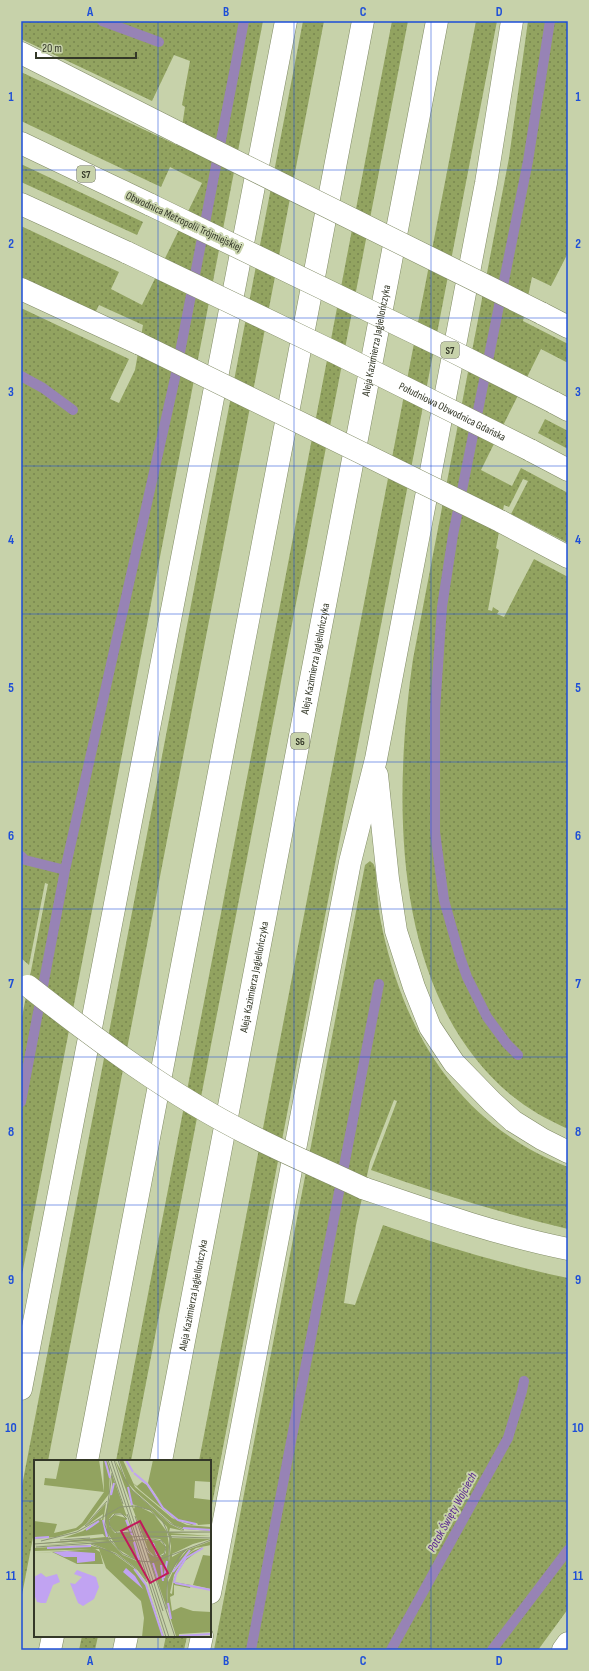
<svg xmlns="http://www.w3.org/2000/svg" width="589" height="1671" font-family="'Sofia Sans Condensed',sans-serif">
	<defs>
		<pattern id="grass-dots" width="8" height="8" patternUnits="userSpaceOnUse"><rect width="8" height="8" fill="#92a360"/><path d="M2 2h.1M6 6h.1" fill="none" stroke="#78864f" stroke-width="1.8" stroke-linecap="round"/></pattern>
	</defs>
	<rect width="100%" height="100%" fill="#c7d2aa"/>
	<!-- grass -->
	<path fill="url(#grass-dots)" d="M21 21H263L21 1280V1022L48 884 45 883 29 965 21 958V308L129 359 110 399 119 403 135 370 143 325 99 305 95 313 21 278V226L119 272 111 289 142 305 202 183 170 167 161 187 21 121V72L179 146 185 107 182 105 190 61 174 55 152 101 21 39Z
		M303 21H324L48 1461H35V1527L21 1600V1491Z
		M392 21H408L131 1461H116Z
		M476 21H497L210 1515V1461H199Z
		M528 21H568V253L551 286 532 277 523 321 568 344V363L541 349 481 470 512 486 521 468 568 493V543L511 514 528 481 523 479 509 507 504 505 496 548 499 550 488 610 492 611 493 607 499 611 497 614 504 617 534 559 568 577V1129C548 1120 528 1109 511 1095 390 994 393 800 413 659L509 158Z
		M21 164 143 222 137 235 21 182Z
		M545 419 568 431V449L538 433Z
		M370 861C372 863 373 863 374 865 377 873 376 885 377 893 378 906 380 919 383 932 407 1039 462 1126 568 1167V1229C501 1213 436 1193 371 1170L397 1101 394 1100 370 1162 356 1225 344 1303 355 1305 383 1225C443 1246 505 1265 568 1278V1609L538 1650H214L365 865Z
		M82 1636H98L95 1650H79Z
		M166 1636H187L184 1650H163Z"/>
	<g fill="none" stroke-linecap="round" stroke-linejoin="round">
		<!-- stream -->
		<path stroke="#9783b5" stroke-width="10" d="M102 21 159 42
			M21 376 43 388 73 410
			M21 856 25 860 65 870
			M518 1055 507 1044 487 1017 467 977 460 957 444 900 435 832V710L442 607 453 535 528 161 550 21
			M21 1102 65 870 175 378 244 21
			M251 1650 379 984
			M391 1650 508 1438 522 1391 524 1381
			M492 1650 568 1550"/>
		<defs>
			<g id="highway">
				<path d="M21 53 181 134"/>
				<path d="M21 143 151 205"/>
				<path d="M21 204 128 253"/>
				<path d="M21 289 140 344"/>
				<path d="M541 313 568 327"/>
				<path d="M553 402 568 410"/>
				<path d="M530 450 568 470"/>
				<path d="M500 521 568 557"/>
				<path d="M377 775 388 879 396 931 414 987 430 1027 454 1063 492 1102 513 1121 542 1139 568 1152"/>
				<path d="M363 1188C430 1211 498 1235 568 1249"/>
				<path d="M21 1389 286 21"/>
				<path d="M87 1461 363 21"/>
				<path id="s1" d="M161 1461 437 21"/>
				<path d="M210 1593 350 862 376 759 486 183 512 21"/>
				<path d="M50 1650 53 1636"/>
				<path d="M124 1650 127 1636"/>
				<path d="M199 1650 202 1636"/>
				<path d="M563 1650 568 1643"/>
			</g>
		</defs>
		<!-- highway casing -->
		<use href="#highway" stroke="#808b65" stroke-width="23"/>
		<!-- highway -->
		<use href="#highway" stroke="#fff" stroke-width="22"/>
		<defs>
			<g id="highway-bridge">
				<path d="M181 134 541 313"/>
				<path d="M151 205 450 350 553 402"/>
				<path id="s2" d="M128 253 336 353 530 450"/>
				<path d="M140 344 500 521"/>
				<path d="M28 986C98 1041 170 1095 250 1135 287 1154 325 1170 363 1188"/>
			</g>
		</defs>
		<!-- highway-bridge casing -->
		<use href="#highway-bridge" stroke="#808b65" stroke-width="23" stroke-linecap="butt"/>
		<!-- highway-bridge -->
		<use href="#highway-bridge" stroke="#fff" stroke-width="22"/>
	</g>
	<!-- grid -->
	<path fill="none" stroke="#1d4ed8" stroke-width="1" stroke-opacity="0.55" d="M158 21V1461M294 21V1650M431 21V1650M21 170H568M21 318H568M21 466H568M21 614H568M21 762H568M21 909H568M21 1057H568M21 1205H568M21 1353H568M21 1501H35M210 1501H568M158 1636V1650"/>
	<g text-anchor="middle" stroke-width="4" stroke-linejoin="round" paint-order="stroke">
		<!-- shield labels -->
		<g fill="#c7d2aa" stroke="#60664f" stroke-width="1">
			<rect x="77" y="166" width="18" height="16" rx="3"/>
			<rect x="441" y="342" width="18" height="16" rx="3"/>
			<rect x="291" y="733" width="18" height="16" rx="3"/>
		</g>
		<g font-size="10" font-weight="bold" fill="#343828">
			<text x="86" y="178">S7</text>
			<text x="450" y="354">S7</text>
			<text x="300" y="745">S6</text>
		</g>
		<!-- street labels -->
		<g font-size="11" fill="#343828" stroke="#c7d2aa">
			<text transform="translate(184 221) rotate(25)" y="4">Obwodnica Metropolii Trójmiejskiej</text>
			<text dy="4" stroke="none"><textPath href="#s1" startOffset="1141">Aleja Kazimierza Jagiellończyka</textPath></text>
			<text dy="4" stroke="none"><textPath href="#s2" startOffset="361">Południowa Obwodnica Gdańska</textPath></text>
			<text dy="4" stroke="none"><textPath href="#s1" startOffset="817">Aleja Kazimierza Jagiellończyka</textPath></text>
			<text dy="4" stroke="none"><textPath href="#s1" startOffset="493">Aleja Kazimierza Jagiellończyka</textPath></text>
			<text dy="4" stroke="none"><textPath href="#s1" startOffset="169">Aleja Kazimierza Jagiellończyka</textPath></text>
		</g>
		<!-- water labels -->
		<g font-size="12" font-style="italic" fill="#572091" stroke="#c7d2aa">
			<text transform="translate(452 1512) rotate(-61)" y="4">Potok Święty Wojciech</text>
		</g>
	</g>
	<!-- overview -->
	<g transform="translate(34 1460)">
		<rect width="177" height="177" fill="#c7d2aa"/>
		<path d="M69 0H73L76 9 75 34 52 64 44 70 22 77 0 79V61L23 64 20 73 42 68 48 63 70 32ZM81 0 98 30 136 64 150 71 136 68 135 72 177 73H136L177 76 137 75 138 78 177 79 159 84 138 94V97L152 89 133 118 137 86 133 67 118 51 98 44 100 49 101 46 106 47 120 54 133 72 135 86 132 146 113 92 120 97H127L132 93V85L126 79 112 78 113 82V79L126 81 132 87 130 93 125 96H120L114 90ZM85 0H89L101 27 138 58 153 65 176 67 177 64 164 65 163 63 158 65 142 60 106 30 99 23 103 26 108 22 113 25 128 44 114 23 119 0H177V22L161 21 160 38 177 40V71L151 69 140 65 102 32 93 22ZM78 14 93 57 86 53 79 54 75 59V66L81 73H95L94 70 81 72 75 65 76 58 81 55 92 58 113 121 102 108 82 93 56 83 73 81 0 86 73 80 0 84 71 77 69 74 29 78 49 71 66 59 68 60 69 54 51 67 72 43 69 62 75 80 89 95 105 102 84 89 73 72 71 55 78 29ZM177 81V85L162 88 151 96 140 115 136 133 138 134 140 118 150 98 159 91 169 87 151 101 142 115 140 122 157 125 156 128 140 125V135L136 137 138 151 147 147 159 151 177 152V172L145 174V176H142L133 147 134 122 144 101 153 90ZM53 85 75 90 101 109 113 126 130 177H108L110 158 107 141 72 108 65 89 0 91V88ZM61 89 66 92 69 104H43L18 92 0 93ZM169 95 177 96V129L159 125Z" fill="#92a360"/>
		<path d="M26 0H65L70 32 10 25 11 18 22 19Z" fill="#92a360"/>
		<path d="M33 91 61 93V101L43 103V97H30L19 92ZM92 108 101 116 109 129 89 112ZM43 110 62 117 65 127 60 139 49 146 44 143 36 123 41 124 48 117 40 114ZM7 113 12 117 23 114 26 122 19 125 12 143H7L3 142 0 134V117Z" fill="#c1a3f2"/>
		<path fill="none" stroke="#c1a3f2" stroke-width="2" d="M71 0 76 18M92 0 99 12M100 13 113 24 129 48M94 27 98 45M77 35 80 23M129 48 144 60 162 64M69 60 73 77M92 60 98 75M149 68 177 70M52 70 65 61M0 78 15 77M100 82 105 100M119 83 123 95M13 88 57 86M119 103 124 119M127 105 129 121M100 109 112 125 129 177M139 112 156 90M130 118 133 101M140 123 142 114 152 98 169 88M141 123 177 130M134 143 137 159M145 176 177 174"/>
		<path fill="none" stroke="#8c9476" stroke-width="1" d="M74 0 89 44M77 0 135 177M80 0 129 151M84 0 91 20 98 30 136 63 150 70M78 13 71 65 76 80 89 94 105 101 119 102 177 80M93 54 132 177M101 56 141 177M93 59 88 54H81L75 60 76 67 83 73 99 72M51 66 73 41M106 72H177M26 80 56 78M7 81 43 72 86 47 102 46 116 50 129 62 136 78 132 149M0 84 111 76 177 78M57 84 82 94 104 110 113 122M2 87 119 79 128 81 132 88 130 95 124 97 118 96 112 88M134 118 145 97 153 89"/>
		<path fill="#c2185b" fill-opacity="0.15" stroke="#c2185b" stroke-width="2" d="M106 61 134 113 116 123 87 71Z"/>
		<rect width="177" height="177" fill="none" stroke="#343828" stroke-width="2"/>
	</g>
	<!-- border -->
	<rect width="589" height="1671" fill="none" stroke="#c7d2aa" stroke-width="44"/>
	<!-- scale -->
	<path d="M36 52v6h100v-6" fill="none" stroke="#343828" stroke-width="2"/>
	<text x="42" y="52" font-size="12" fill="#343828" stroke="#c7d2aa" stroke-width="3" paint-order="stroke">20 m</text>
	<rect x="22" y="22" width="545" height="1627" fill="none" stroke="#1d4ed8" stroke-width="1.5"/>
	<g font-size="13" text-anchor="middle" font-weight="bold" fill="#1d4ed8">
		<text x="90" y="16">A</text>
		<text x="226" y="16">B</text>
		<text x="363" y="16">C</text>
		<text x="499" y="16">D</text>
		<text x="11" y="101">1</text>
		<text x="578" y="101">1</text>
		<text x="11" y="248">2</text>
		<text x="578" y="248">2</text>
		<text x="11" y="396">3</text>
		<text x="578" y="396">3</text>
		<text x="11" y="544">4</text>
		<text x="578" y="544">4</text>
		<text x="11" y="692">5</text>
		<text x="578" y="692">5</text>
		<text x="11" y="840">6</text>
		<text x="578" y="840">6</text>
		<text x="11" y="988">7</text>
		<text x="578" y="988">7</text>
		<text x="11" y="1136">8</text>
		<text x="578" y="1136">8</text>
		<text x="11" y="1284">9</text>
		<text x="578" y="1284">9</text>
		<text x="11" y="1432">10</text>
		<text x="578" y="1432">10</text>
		<text x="11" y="1580">11</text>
		<text x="578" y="1580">11</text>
		<text x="90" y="1665">A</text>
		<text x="226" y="1665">B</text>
		<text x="363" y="1665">C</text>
		<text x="499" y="1665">D</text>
	</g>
</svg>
